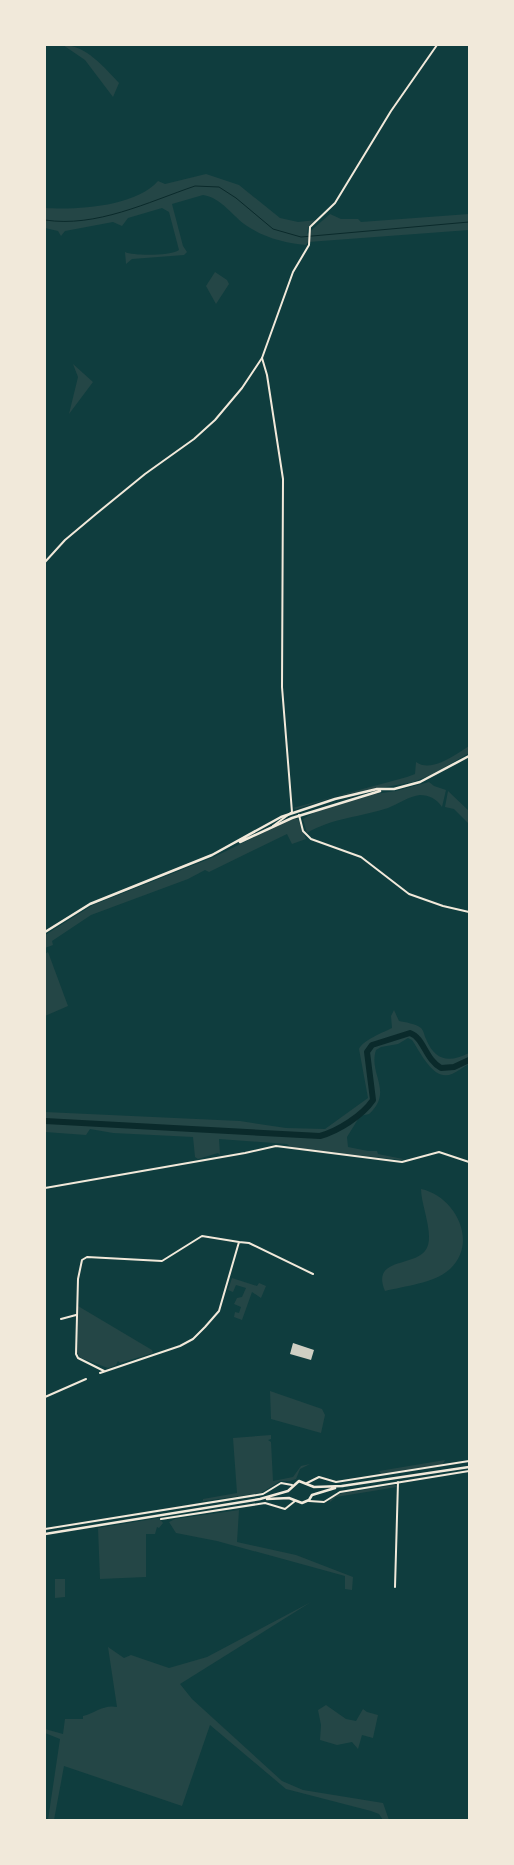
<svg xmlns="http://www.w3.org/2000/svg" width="514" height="1865" font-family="Figtree,sans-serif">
	<rect width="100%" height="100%" fill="#0f3d3e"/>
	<!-- green -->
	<path fill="#244646" d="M63 45C86 45 105 68 119 83L113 97 85 60Z
		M206 174 239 185 280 218 298 222 316 220 308 228 307 234 330 214 341 219H358L361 222 469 214V230L308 242 306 245C285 243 265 238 247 226 232 216 222 198 203 195L172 204 183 246 187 252 184 255 132 259 126 264 125 252C134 256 170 256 179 250L169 212 162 208 128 218 122 226 113 222 65 231 61 236 58 231 45 228V208C76 210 135 207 158 181L165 184Z
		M215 272 227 280 229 284 216 304 206 286Z
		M73 364 93 382 69 414 78 377Z
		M469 746V753L431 775 413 782 337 796 296 809 293 808 407 777 415 774 416 762C431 773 455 755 469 746Z
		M429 782 434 786 446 790 442 807C437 799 429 795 420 795 409 796 398 804 388 808 361 817 332 818 307 833L303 819 315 812 375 794 396 791Z
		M448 791 469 811V824L454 809 445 807Z
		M291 819H298L306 839 292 844 287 834 209 872 205 870 188 879 91 915 52 941 53 945 45 948V935L93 905 214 857Z
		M48 952 68 1006 45 1016V954Z
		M394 1010 399 1021C405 1022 416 1024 421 1028 424 1031 424 1035 426 1039 435 1061 449 1063 469 1053V1064C463 1067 457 1072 452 1074 433 1082 420 1051 412 1040L408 1038 398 1044 381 1047 376 1050C368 1074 394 1091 369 1114L360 1116 347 1137 348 1147 368 1151H377L378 1154 403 1159 402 1160 292 1148 287 1144 219 1139 220 1155 218 1153 198 1159 195 1157 193 1137 113 1133 90 1129 86 1135 45 1132V1112L240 1121 286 1128 325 1129 368 1098 359 1049C363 1040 384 1032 392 1028L391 1016Z
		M421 1189C455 1196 479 1242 450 1269 435 1283 405 1286 385 1291 371 1258 412 1267 425 1251 436 1238 421 1206 421 1189Z
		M232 1278 257 1286 259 1283 266 1286 261 1298 252 1292 242 1320 234 1317 235 1312 239 1313 241 1307 234 1304 237 1298 242 1297 246 1288 236 1285 233 1292 228 1290Z
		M78 1306 152 1350 153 1353 120 1363 118 1361 116 1365 108 1368 81 1358 77 1353Z
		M270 1391 322 1409 325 1415 321 1433 271 1419Z
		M271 1435V1439L268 1440 271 1442 273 1481 293 1477 301 1466 310 1464 300 1469 296 1479 290 1481H280L261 1493 203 1501V1499L237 1493 233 1438Z
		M445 1460 443 1464 381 1474 379 1471Z
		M395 1485 397 1487 336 1497 330 1502V1499L337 1494Z
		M239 1510 237 1542 296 1555 353 1577 352 1590 345 1589V1576L217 1541 176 1533 169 1522 175 1519Z
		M159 1518 163 1523 159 1528 157 1527 155 1534H146V1577L100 1579 98 1528Z
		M55 1579H65V1597L55 1598Z
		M311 1602 180 1684 192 1699 282 1781 303 1790 383 1803 389 1820H383L379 1814 371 1811 286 1789 210 1725 182 1806 64 1766 54 1820H48L60 1739 45 1733V1729L63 1734 65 1719H83V1716C95 1713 104 1704 117 1707L108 1647 124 1658 131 1655 169 1668 207 1657Z
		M326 1705 346 1719 356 1721 363 1709 367 1712 378 1715 373 1738 362 1735 358 1749 352 1742 337 1745 320 1740 321 1725 318 1710Z"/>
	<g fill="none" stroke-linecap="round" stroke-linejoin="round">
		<!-- stream -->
		<path stroke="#0a2a2b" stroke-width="1" d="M45 220C96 228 148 202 195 186L219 187 236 198 273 229 301 237 469 222"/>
		<!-- river -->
		<path stroke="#0a2a2b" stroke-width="6" d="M45 1121 320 1136C338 1131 362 1116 373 1100L367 1052 372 1045 410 1033C424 1038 425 1059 441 1068L454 1067 469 1060"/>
	</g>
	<!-- building -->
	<path fill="#cfcfc3" d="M293 1343 314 1350 311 1360 290 1354Z"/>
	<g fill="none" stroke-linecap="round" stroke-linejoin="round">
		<!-- minor -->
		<path stroke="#f1e9da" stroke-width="2" d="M262 358 267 375 283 479 282 687 292 812 273 826
			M45 1188 245 1153 276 1146 402 1162 439 1152 469 1162
			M239 1242 249 1243 313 1274
			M61 1319 76 1315
			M100 1373 180 1346 193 1339 205 1327 219 1311 239 1242 202 1236 162 1261 87 1257 82 1260 78 1279 76 1354 78 1358 104 1371
			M45 1397 86 1379
			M307 1483 319 1477 336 1482 469 1461
			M309 1501 324 1502 340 1492 469 1471
			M161 1519 265 1503 285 1509 295 1501
			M45 1529 263 1494 281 1483 292 1485
			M395 1587 398 1482"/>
		<!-- tertiary -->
		<path stroke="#f1e9da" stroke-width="2" d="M45 562 65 540 96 514 145 474 194 439 215 420 242 388 262 358 293 272 309 245 310 227 335 203 391 111 437 45
			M299 815 303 831 311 839 361 857 409 894 443 906 469 912"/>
		<!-- primary -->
		<path stroke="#f1e9da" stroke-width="2.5" d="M240 842 292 818 380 791
			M45 932 90 904 212 855 281 817 335 799 377 789H394L420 782 469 756
			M342 1486 469 1467
			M267 1499 289 1498 302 1503 309 1500 312 1495 335 1488
			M45 1534 260 1499 288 1491 299 1481 314 1487 343 1486"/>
	</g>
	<!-- border -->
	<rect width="514" height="1865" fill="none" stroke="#f1e9da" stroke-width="92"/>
</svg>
